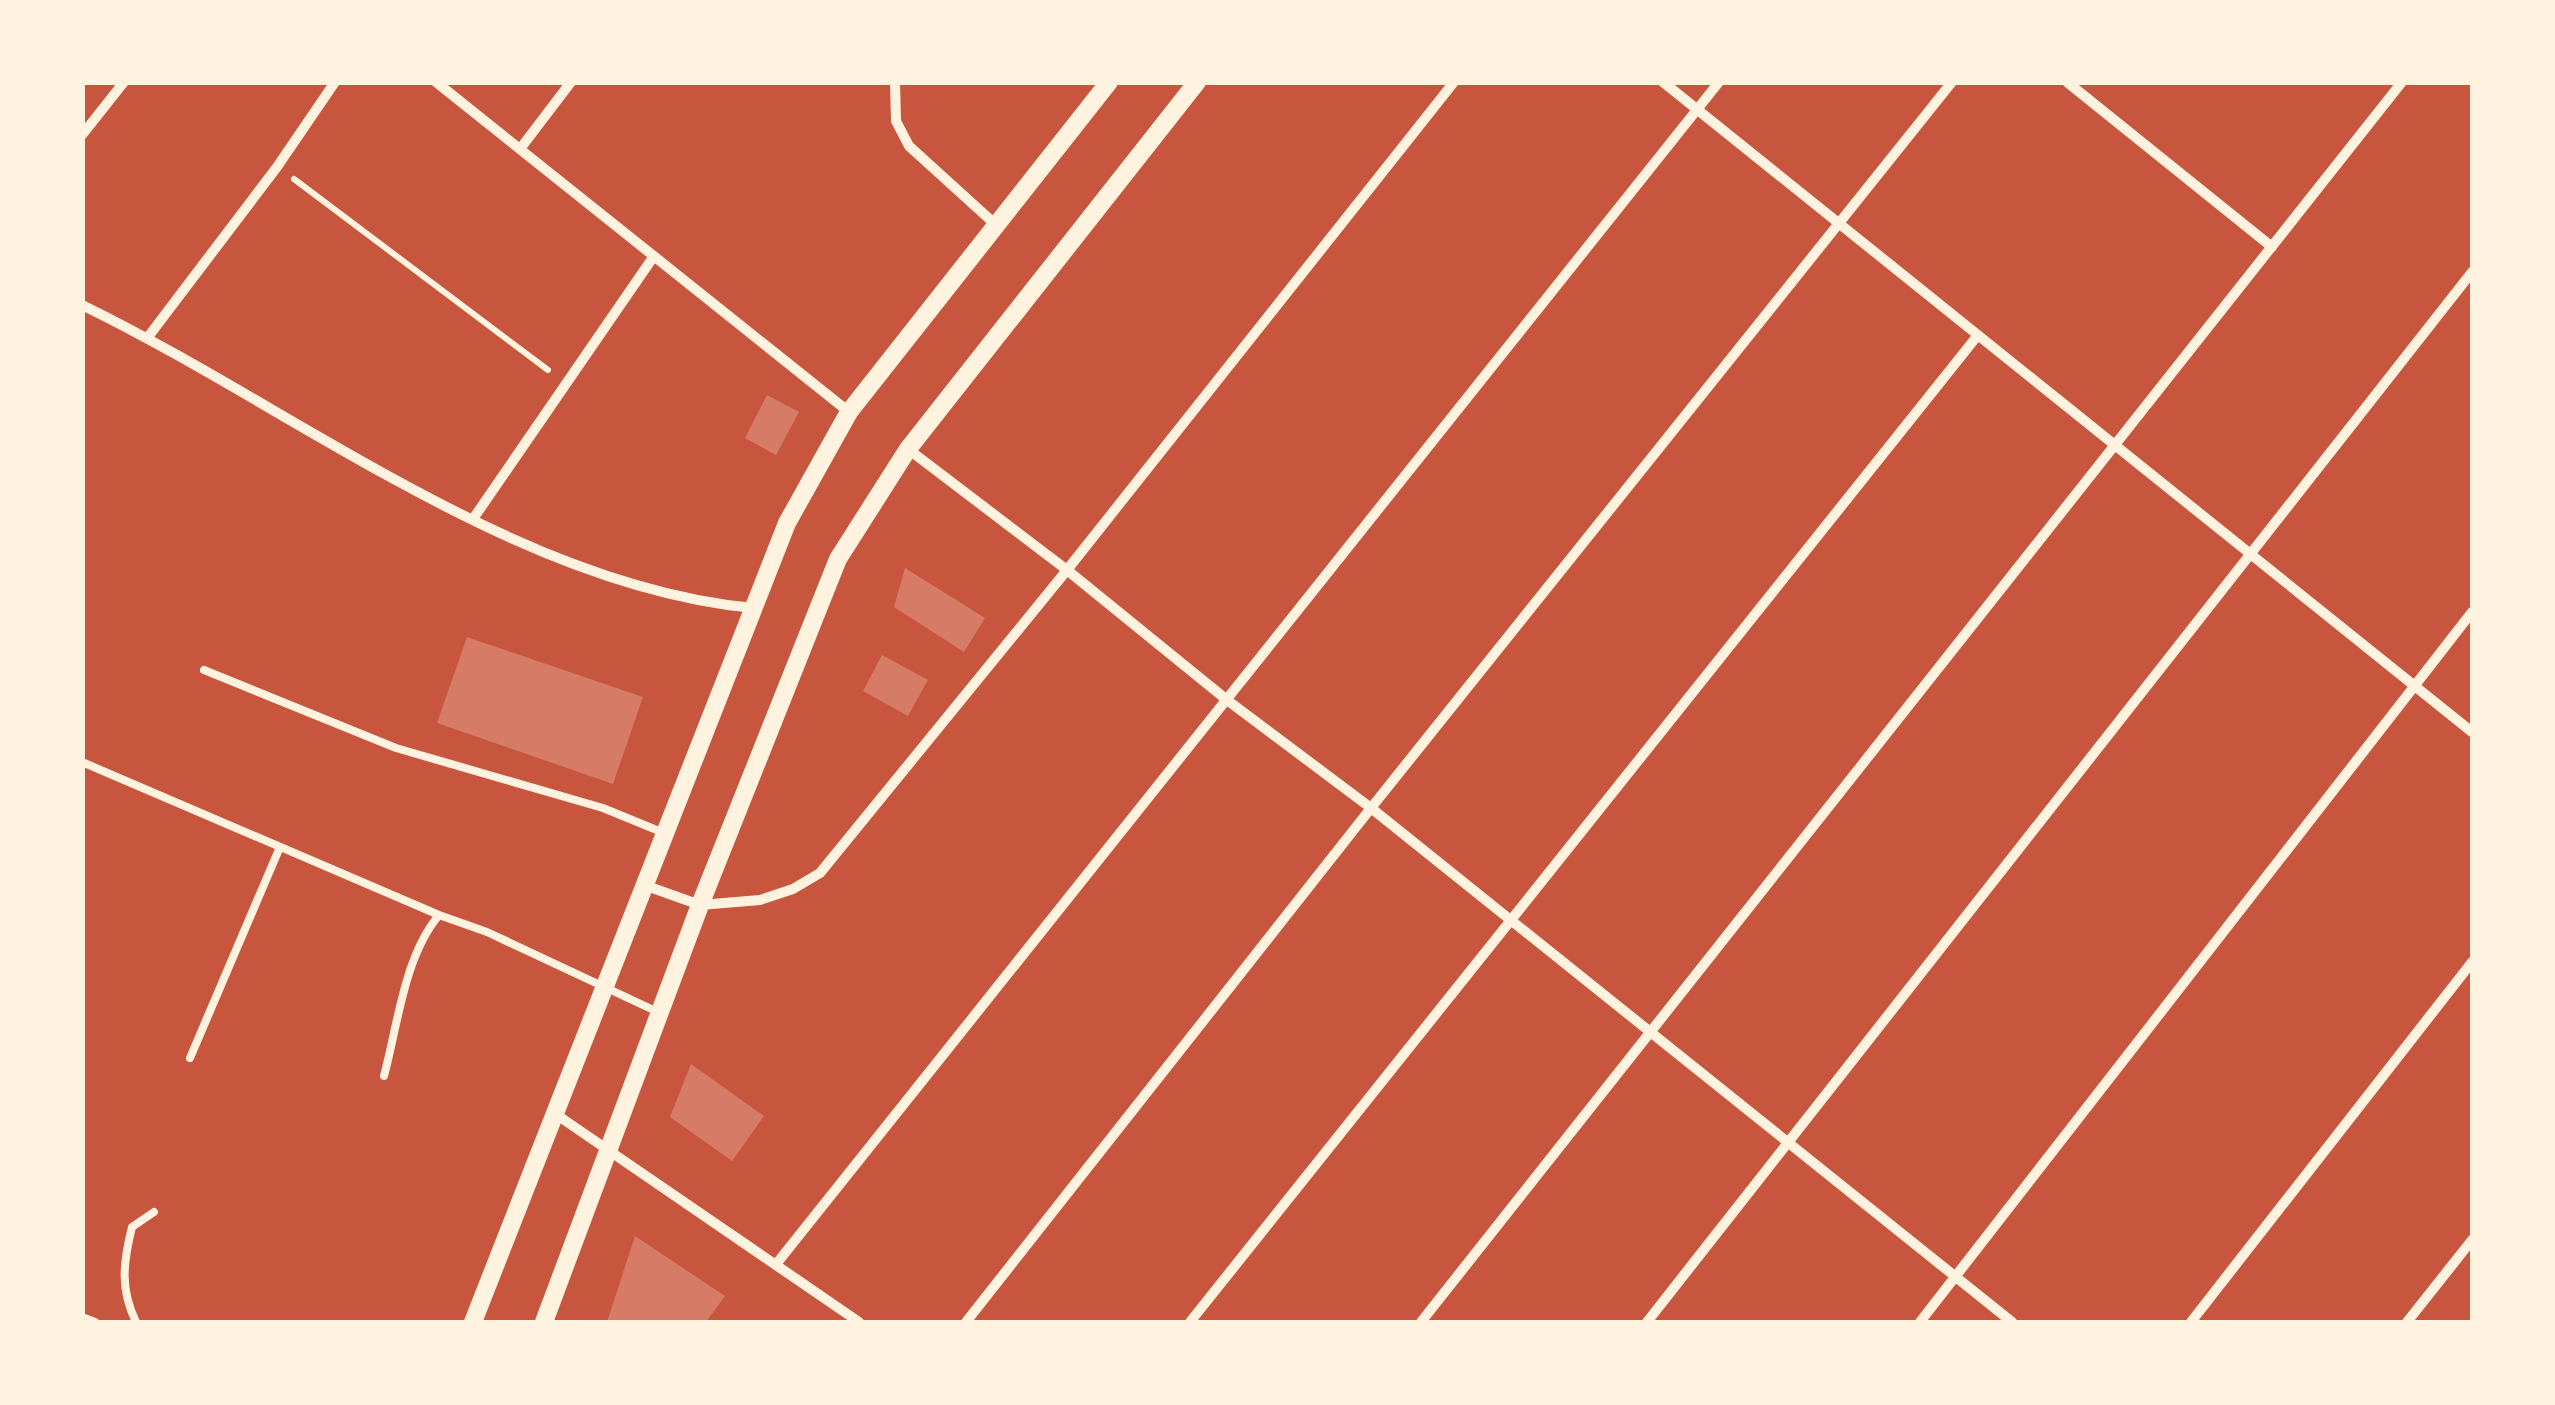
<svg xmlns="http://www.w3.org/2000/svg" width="2555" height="1405" font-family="'Nunito Sans',sans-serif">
	<rect width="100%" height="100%" fill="#c8553d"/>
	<!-- building -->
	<path fill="#d67c66" d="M767 395 799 412 776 455 745 438Z
		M905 568 985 618 964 652 894 607Z
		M467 637 643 697 613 784 437 723Z
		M882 655 928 680 908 716 863 691Z
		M691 1064 764 1116 732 1161 670 1117Z
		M635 1236 725 1296 706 1322H607Z"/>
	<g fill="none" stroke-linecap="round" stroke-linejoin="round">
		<!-- path -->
		<path stroke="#fff3e0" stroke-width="6" d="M294 179 548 370"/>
		<!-- service -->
		<path stroke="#fff3e0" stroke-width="8" d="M204 670 396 748 603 808 664 833
			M82 762 439 915 487 932 660 1013
			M190 1058 280 847
			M384 1076C398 1024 404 957 439 915
			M82 1317 95 1322
			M136 1322C120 1289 123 1263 132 1227L154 1212"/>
		<!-- minor -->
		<path stroke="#fff3e0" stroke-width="10" d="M436 82 849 412
			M895 82 896 121 909 146 996 225
			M1663 82 2472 732
			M2067 82 2272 247
			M82 135 124 82
			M520 149 571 82
			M82 305C294 408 516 586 754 608
			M148 337 277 167 335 82
			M908 449 1067 570 1227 700 1371 808 2012 1322
			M473 519 654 256
			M644 885 700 905 760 900 793 889 820 873 1067 570 1454 82
			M557 1115 859 1322
			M777 1263 1719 82
			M966 1322 1371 808 1952 82
			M1190 1322 1978 335
			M1421 1322 2402 82
			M1647 1322 2472 272
			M1920 1322 2472 612
			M2191 1322 2472 962
			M2407 1322 2472 1240"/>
		<!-- tertiary -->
		<path stroke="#fff3e0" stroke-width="18" d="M473 1322 787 523 849 412 1109 82
			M544 1322 700 905 838 559 908 449 1197 82"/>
	</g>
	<!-- border -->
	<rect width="2555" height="1405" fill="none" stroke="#fff3e0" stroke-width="170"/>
</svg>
